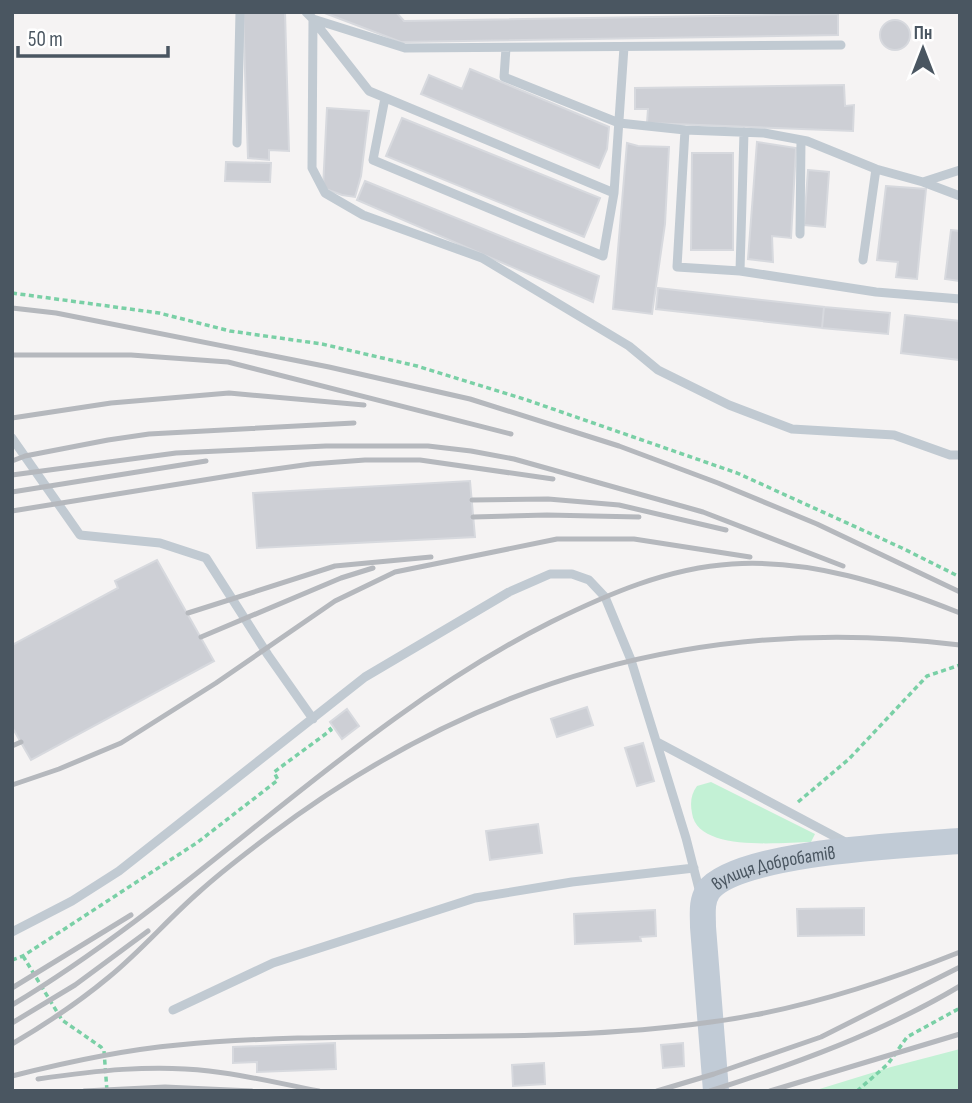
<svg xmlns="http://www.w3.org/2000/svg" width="972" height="1103" font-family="'Sofia Sans Condensed',sans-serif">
	<rect width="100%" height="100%" fill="#f5f3f3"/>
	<!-- green -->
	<path fill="#c3f1d5" d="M711 782 815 834 811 842C783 842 697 853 692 813 690 803 691 794 697 786Z
		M960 1049V1091H813L891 1067Z"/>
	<!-- building -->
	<path fill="#cdcfd5" stroke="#d7d9de" stroke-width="2" d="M243 12H285L289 151 269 150V160L248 158Z
		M322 12H396L404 21 838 14V35L401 42Z
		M880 35a15 15 0 1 1 30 0a15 15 0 1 1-30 0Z
		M470 69 609 127 607 149 599 168 421 94 429 75 462 89Z
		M844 85 845 106 854 105 853 131 647 123 648 109H635V88Z
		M327 108 369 111 361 176 355 197 342 195 323 188Z
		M402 118 600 198 584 237 386 156Z
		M757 142 796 148 791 238 772 236 773 262 748 259Z
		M627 143 638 146 669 147 665 224 652 314 613 309Z
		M692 153H733V250H691Z
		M226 162 271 163 270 182 225 181Z
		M808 170 829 172 825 227 804 225Z
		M365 181 599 276 593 302 357 200Z
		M886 186 926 189 917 279 896 277 898 262 877 260Z
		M951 230 960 231V281L945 279Z
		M658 288 824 307 822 328 656 309Z
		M824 307 890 313 888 334 822 328Z
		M905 315 960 321V360L901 353Z
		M470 481 475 537 257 548 253 493Z
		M157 560 214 661 31 760 12 727V645L118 588 115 581Z
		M587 707 593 725 557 737 551 719Z
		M347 709 359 726 342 739 330 722Z
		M643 743 654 781 637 786 625 748Z
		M538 824 542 853 490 860 486 831Z
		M864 908V935L798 936 797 909Z
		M655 910 656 936 640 937 641 941 575 944 574 914Z
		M335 1043 336 1069 257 1072V1062L233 1063V1047Z
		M683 1043 684 1066 663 1068 661 1045Z
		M544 1063 545 1084 513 1086 512 1065Z"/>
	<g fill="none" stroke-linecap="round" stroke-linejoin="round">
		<!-- path -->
		<path stroke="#7ad0a6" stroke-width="3.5" stroke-dasharray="5 3.5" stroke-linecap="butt" d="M12 293 159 313 230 331 322 344 417 366 527 400 737 473 902 548 960 577
			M798 802 849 759 927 676 960 665
			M23 956 62 1020 101 1047 104 1051 107 1091
			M12 960 23 956 198 842 278 780 274 772 331 730 327 725
			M857 1091 888 1064 907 1037 960 1008"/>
		<!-- lane -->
		<path stroke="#c1cad2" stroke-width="9" d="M306 12 313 19 405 48 841 45
			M313 19 312 168 325 193 363 215 482 258 629 346 658 370 729 405 792 429 894 435 950 455H960
			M314 21 369 91 614 193
			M506 48 504 77 619 123 685 130 764 133 807 141 876 169 923 182 960 196
			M385 98 373 160 603 256 614 193 624 47
			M685 130 677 267 740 271 744 132
			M237 143 240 12
			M923 182 960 170
			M800 234 801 140
			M863 260 876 169
			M740 271 876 292 960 299
			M12 438 80 535 160 543 206 558 268 655 313 719
			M657 742 847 843
			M12 932 72 901 119 871 365 677 509 592 550 574H572L589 580 605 597 631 660 686 838 700 893
			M173 1010 273 963 475 898 572 882 694 868"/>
		<!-- secondary -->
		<path stroke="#c1cbd6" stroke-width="26" id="s1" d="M716 1091 703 927C703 914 701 902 708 891 736 852 910 845 960 841"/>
		<!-- rail -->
		<path stroke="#b5b8bd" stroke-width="5" d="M12 308 56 313 329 367 470 399 619 446 718 483 817 524 960 592
			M12 355H131L228 362 511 434
			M12 418 111 403 229 393 364 405
			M12 461 25 456 108 440 149 434 354 423
			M12 475 176 453 326 446H428L471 451 514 459 703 512 843 566
			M12 492 206 461
			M472 500 548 499 619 505 726 530
			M12 511 247 473 311 464 365 460H420L553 479
			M473 517 547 515 639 517
			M188 613 335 566 431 557
			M201 637 341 578 373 568
			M12 746 21 742
			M12 785 59 769 121 743 216 683 335 601 395 572 557 539H634L750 557
			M12 988 131 915
			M12 1005C202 891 352 722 551 622 608 594 668 568 732 564 811 559 887 584 960 613
			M12 1023 75 985 148 931
			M12 1044C46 1024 79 1002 109 977 141 951 168 919 199 892 221 872 246 853 270 835 476 680 703 613 960 645
			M12 1076C67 1062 122 1050 178 1045 355 1028 535 1047 711 1022 797 1011 880 984 960 952
			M38 1079C94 1071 152 1064 209 1071 246 1075 282 1084 319 1091
			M84 1091 165 1087 252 1091
			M657 1091 714 1074 821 1037 960 967
			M710 1091C795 1064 883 1032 960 986
			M770 1091 960 1034"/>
	</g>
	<g text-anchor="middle" stroke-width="5" stroke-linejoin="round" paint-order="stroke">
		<!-- street labels -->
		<g font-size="19" fill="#4a5661" stroke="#fff">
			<text dy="7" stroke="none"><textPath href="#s1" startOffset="273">вулиця Добробатів</textPath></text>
		</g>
	</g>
	<!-- border -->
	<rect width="972" height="1103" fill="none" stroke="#4a5661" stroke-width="28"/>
	<!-- north arrow -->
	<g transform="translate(923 49)" stroke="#ffffff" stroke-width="5" paint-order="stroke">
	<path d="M0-5L12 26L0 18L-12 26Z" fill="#4a5661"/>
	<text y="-10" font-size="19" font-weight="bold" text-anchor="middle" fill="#4a5661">Пн</text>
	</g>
	<!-- scale -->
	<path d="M18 46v10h150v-10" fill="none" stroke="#4a5661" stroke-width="3.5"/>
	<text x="28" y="46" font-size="21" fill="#4a5661" stroke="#ffffff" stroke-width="5" paint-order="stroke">50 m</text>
</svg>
